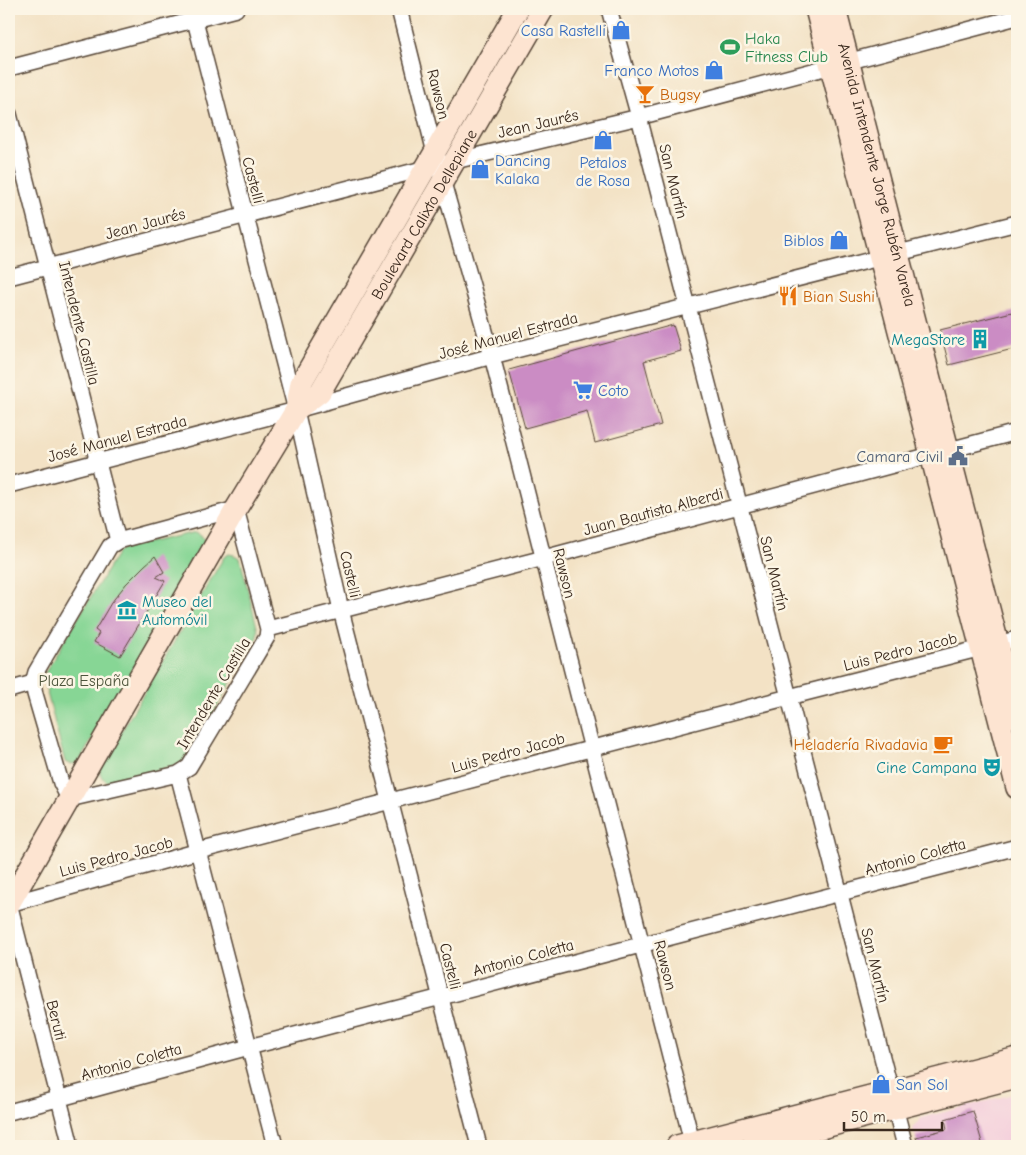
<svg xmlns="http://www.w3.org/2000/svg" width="1026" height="1155" font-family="'Comic Neue',sans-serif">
	<rect width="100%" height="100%" fill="#fcf5e5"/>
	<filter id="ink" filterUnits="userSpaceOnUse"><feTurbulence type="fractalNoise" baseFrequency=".02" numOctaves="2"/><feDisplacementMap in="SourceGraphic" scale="10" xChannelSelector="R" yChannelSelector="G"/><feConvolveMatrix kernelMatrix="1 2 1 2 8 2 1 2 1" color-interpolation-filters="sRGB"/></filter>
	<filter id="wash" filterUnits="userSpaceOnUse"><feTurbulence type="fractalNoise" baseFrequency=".0096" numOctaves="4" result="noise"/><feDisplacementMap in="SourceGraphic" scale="20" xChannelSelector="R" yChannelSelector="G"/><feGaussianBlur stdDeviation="1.12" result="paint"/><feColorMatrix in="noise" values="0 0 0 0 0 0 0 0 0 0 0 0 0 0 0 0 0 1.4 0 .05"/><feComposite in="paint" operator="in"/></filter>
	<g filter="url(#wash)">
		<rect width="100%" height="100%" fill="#f3e2c5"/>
		<!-- built -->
		<path fill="#f4cfdc" d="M1017 1093V1146H918L913 1128 921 1118Z"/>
		<!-- green -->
		<path fill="#87d695" stroke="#61805a" d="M196 532 201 535 205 541 204 545 79 762C73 764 71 765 65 762L45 685 46 671 118 552 124 548Z
			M229 554 234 555 240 558 258 631 256 640 184 761 176 766 108 782C102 778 99 776 100 768L224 557Z"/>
		<g id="blocks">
			<!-- building -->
			<path fill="#cb8cc4" d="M1016 311 1017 317V348L949 365 940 330Z
				M673 325 681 351 644 361 661 425 595 443 587 411 525 428 509 370Z
				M155 556 164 572 156 577 165 581 120 656 94 642 99 633 95 630 111 603 126 584 144 566Z
				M973 1111 983 1146H918L916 1137 947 1129 945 1119Z"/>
		</g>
	</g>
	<g filter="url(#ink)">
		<use href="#blocks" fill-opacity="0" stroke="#574637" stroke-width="1"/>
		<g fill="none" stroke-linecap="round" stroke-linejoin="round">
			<defs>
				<path id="minor" d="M192 9 296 410 341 610 479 1146
					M399 9 438 165 492 356 693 1146
					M609 9 639 117 905 1146
					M9 68 236 9
					M9 114 118 541
					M9 277 438 165 639 117 1017 17
					M9 485 296 410 492 356 1017 223
					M236 509 268 629 267 637 189 767 178 774 69 799 61 783 35 694 33 683 36 672 110 546 118 541Z
					M268 629 544 558 1017 432
					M9 690 33 683
					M178 774 275 1146
					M9 903 71 1146
					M9 904 199 851 789 697 1017 639
					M9 1112 249 1047 1017 847"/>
				<g id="secondary">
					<path d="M816 9 1017 788"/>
					<path id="s1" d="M835 9 1017 718"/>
					<path id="s2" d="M296 410 320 392 543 9"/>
					<path d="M9 904 236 509 296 410 301 383 518 9"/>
					<path d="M677 1146 1017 1058"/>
					<path d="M752 1146 1017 1077"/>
				</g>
			</defs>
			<!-- minor casing -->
			<use href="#minor" stroke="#574637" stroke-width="18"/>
			<!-- secondary casing -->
			<use href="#secondary" stroke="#574637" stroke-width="24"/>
			<!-- minor -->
			<use href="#minor" stroke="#fff" stroke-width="15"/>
			<!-- secondary -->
			<use href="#secondary" stroke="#fde4d1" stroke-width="21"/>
		</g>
	</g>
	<!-- icons -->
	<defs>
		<symbol id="shop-bare" viewBox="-9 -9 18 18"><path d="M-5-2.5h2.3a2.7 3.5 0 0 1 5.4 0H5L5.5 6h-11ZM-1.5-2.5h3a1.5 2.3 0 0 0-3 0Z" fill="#3f7fe0" stroke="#fcf5e5" stroke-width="2.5" paint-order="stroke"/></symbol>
		<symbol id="stadium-bare" viewBox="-9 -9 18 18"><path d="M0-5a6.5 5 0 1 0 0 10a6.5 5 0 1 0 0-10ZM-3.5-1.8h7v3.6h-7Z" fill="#2e9e5b" stroke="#fcf5e5" stroke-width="2.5" paint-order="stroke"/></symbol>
		<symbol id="bar-bare" viewBox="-9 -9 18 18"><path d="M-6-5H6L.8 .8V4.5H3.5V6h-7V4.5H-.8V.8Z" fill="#e8710a" stroke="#fcf5e5" stroke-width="2.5" paint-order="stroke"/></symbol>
		<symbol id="restaurant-bare" viewBox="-9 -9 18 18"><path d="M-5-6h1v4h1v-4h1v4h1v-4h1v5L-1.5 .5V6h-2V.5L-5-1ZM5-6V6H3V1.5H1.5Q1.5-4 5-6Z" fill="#e8710a" stroke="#fcf5e5" stroke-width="2.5" paint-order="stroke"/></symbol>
		<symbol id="building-bare" viewBox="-9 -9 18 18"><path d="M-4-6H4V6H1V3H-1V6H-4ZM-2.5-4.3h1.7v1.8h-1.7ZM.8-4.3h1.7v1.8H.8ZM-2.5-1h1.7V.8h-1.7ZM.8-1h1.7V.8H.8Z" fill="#0f9aa8" stroke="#fcf5e5" stroke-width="2.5" paint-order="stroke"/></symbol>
		<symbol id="supermarket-bare" viewBox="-9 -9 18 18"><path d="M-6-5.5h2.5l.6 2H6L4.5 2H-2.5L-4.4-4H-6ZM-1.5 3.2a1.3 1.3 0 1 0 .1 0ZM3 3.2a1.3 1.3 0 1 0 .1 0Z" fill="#3f7fe0" stroke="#fcf5e5" stroke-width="2.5" paint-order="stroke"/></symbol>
		<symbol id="civic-bare" viewBox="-9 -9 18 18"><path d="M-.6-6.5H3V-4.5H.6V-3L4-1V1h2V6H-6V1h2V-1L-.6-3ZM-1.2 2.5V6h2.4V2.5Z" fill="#5c6f8a" stroke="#fcf5e5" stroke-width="2.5" paint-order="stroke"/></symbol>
		<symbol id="museum-bare" viewBox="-9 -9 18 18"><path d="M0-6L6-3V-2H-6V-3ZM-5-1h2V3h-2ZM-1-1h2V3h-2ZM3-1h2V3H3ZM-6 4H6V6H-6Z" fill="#0f9aa8" stroke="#fcf5e5" stroke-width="2.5" paint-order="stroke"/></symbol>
		<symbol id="cafe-bare" viewBox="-9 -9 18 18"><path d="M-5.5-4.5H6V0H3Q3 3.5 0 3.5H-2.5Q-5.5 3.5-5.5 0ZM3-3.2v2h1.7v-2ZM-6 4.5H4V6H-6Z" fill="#e8710a" stroke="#fcf5e5" stroke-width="2.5" paint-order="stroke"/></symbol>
		<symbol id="theatre-bare" viewBox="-9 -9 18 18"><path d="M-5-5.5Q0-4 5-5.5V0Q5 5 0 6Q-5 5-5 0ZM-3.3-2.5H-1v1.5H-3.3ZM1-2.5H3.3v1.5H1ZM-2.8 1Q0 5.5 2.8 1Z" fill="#0f9aa8" stroke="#fcf5e5" stroke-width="2.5" paint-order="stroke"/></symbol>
	</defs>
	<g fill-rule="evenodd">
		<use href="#shop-bare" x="607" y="16" width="28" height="28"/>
		<use href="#stadium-bare" x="716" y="33" width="28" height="28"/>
		<use href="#shop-bare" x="700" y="56" width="28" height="28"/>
		<use href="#bar-bare" x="631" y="80" width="28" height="28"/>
		<use href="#shop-bare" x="589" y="126" width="28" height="28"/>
		<use href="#shop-bare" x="466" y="155" width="28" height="28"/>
		<use href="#shop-bare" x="825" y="226" width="28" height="28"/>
		<use href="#restaurant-bare" x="774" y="282" width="28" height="28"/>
		<use href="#building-bare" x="966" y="325" width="28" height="28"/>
		<use href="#supermarket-bare" x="569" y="376" width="28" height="28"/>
		<use href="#civic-bare" x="944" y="442" width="28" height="28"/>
		<use href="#museum-bare" x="113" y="596" width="28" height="28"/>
		<use href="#cafe-bare" x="929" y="730" width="28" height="28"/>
		<use href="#theatre-bare" x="978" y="753" width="28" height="28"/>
		<use href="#shop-bare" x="867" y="1070" width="28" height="28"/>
	</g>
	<g text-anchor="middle" stroke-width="5" stroke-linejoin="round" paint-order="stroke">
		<!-- shop labels -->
		<g font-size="16" fill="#366cbe" stroke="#fcf5e5" text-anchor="end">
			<text x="606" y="36">Casa Rastelli</text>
			<text x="699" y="76">Franco Motos</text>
			<text x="495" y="166" text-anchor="start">Dancing<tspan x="495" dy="18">Kalaka</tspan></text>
			<text x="603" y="168" text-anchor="middle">Petalos<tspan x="603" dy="18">de Rosa</tspan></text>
			<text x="824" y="246">Biblos</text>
			<text x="598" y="396" text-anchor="start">Coto</text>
			<text x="896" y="1090" text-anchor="start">San Sol</text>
		</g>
		<!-- leisure labels -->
		<g font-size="16" fill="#27864d" stroke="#fcf5e5" text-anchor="start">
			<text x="745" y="44">Haka<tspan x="745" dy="18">Fitness Club</tspan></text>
		</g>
		<!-- street labels -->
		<g font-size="16" fill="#3b2a1e" stroke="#fcf5e5">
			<text transform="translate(439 94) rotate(76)" y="6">Rawson</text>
			<text transform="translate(538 123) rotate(-13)" y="6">Jean Jaurés</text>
			<text dy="6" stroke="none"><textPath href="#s1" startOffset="171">Avenida Intendente Jorge Rubén Varela</textPath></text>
			<text transform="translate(254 180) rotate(75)" y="6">Castelli</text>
			<text transform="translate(674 181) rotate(76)" y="6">San Martín</text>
			<text dy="6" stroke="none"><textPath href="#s2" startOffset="236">Boulevard Calixto Dellepiane</textPath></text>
			<text transform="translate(145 223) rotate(-15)" y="6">Jean Jaurés</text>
			<text transform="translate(80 323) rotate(76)" y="6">Intendente Castilla</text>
			<text transform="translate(508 335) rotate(-15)" y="6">José Manuel Estrada</text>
			<text transform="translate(117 438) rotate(-15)" y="6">José Manuel Estrada</text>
			<text transform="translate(653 511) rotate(-15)" y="6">Juan Bautista Alberdi</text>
			<text transform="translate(565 573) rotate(76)" y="6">Rawson</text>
			<text transform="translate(775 573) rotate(76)" y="6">San Martín</text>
			<text transform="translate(351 574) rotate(77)" y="6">Castelli</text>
			<text transform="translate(900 651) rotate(-14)" y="6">Luis Pedro Jacob</text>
			<text transform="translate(213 693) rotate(-59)" y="6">Intendente Castilla</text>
			<text transform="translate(508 752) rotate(-15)" y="6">Luis Pedro Jacob</text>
			<text transform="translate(116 856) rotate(-15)" y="6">Luis Pedro Jacob</text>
			<text transform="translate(915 856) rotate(-15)" y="6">Antonio Coletta</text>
			<text transform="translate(523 957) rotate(-15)" y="6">Antonio Coletta</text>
			<text transform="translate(666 965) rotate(76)" y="6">Rawson</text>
			<text transform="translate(876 965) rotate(76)" y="6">San Martín</text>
			<text transform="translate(451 966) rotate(76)" y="6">Castelli</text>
			<text transform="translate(57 1020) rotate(76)" y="6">Beruti</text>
			<text transform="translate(131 1061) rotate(-15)" y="6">Antonio Coletta</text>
		</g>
		<!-- food labels -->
		<g font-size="16" fill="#c56008" stroke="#fcf5e5" text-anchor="start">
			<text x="660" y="100">Bugsy</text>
			<text x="803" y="302">Bian Sushi</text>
			<text x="928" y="750" text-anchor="end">Heladería Rivadavia</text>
		</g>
		<!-- culture labels -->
		<g font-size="16" fill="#0d838f" stroke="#fcf5e5" text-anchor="end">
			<text x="965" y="345">MegaStore</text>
			<text x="142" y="607" text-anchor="start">Museo del<tspan x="142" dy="18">Automóvil</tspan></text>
			<text x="977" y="773">Cine Campana</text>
		</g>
		<!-- service labels -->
		<g font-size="16" fill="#4e5e75" stroke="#fcf5e5" text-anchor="end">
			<text x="943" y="462">Camara Civil</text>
		</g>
		<!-- park labels -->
		<g font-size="16" fill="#4e553c" stroke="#fcf5e5">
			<text x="84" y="686">Plaza España</text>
		</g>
	</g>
	<!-- margin -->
	<rect width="1026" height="1155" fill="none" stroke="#fcf5e5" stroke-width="30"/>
	<!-- scale -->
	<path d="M844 1122v8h98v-8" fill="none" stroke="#3b2a1e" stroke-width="2.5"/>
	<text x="851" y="1122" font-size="15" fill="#3b2a1e" stroke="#fcf5e5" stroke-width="4" paint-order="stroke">50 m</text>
</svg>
